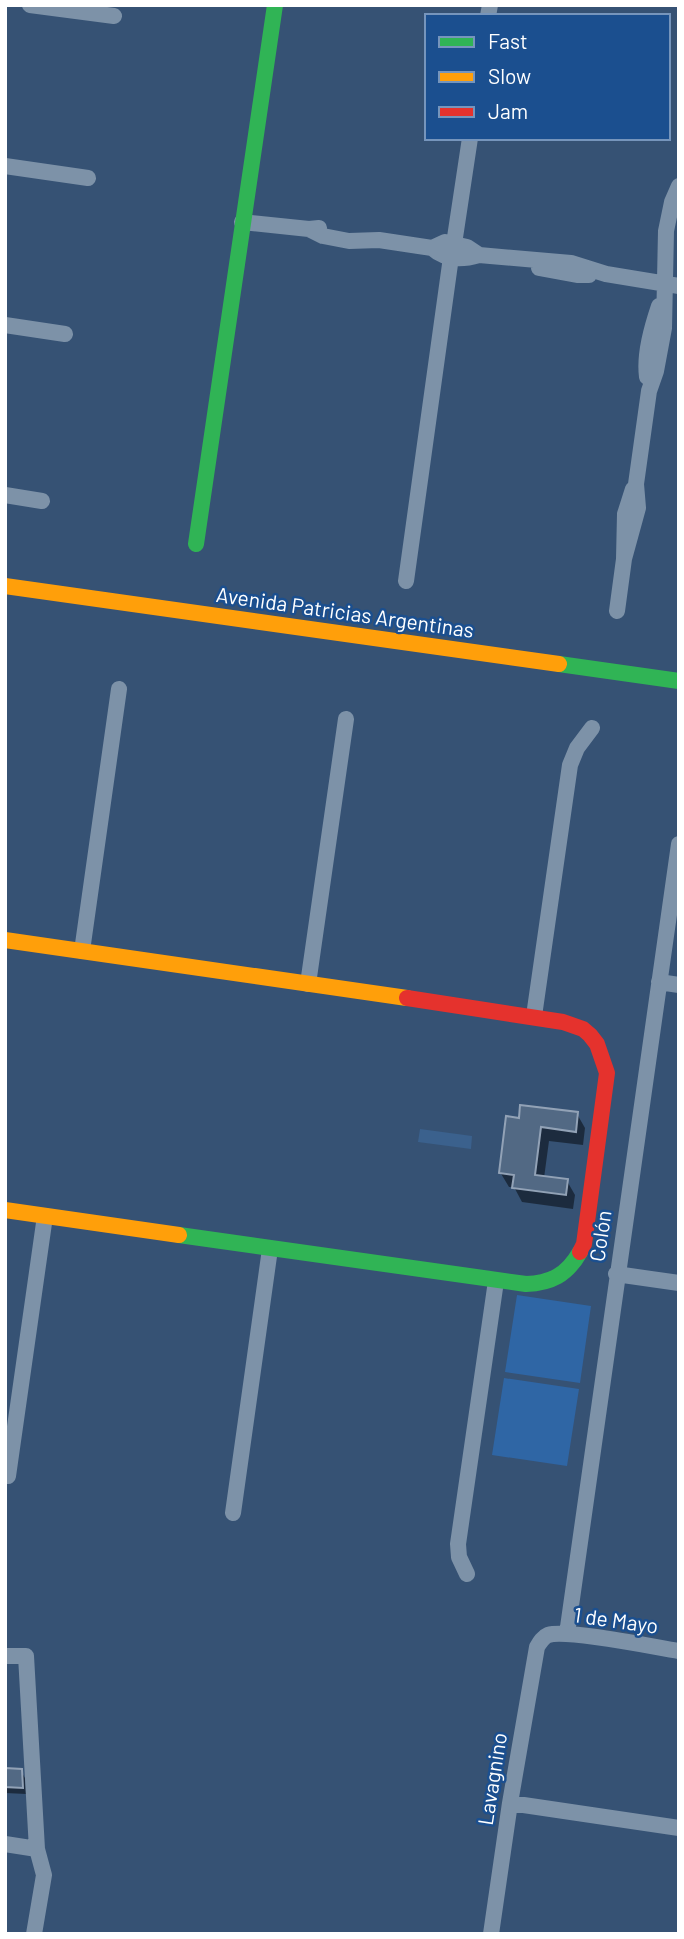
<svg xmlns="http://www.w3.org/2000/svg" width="684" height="1939" font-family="Barlow,sans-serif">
	<rect width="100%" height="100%" fill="#365274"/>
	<!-- green -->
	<path fill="#2f66a5" d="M517 1295 591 1306 580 1383 505 1372Z
		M504 1378 579 1389 567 1466 492 1455Z"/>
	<!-- water -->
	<path fill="#3b618d" d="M420 1129 472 1136 471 1149 418 1142Z"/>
	<!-- shadow -->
	<path fill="#0007" d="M577 1114 585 1128 583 1145 549 1141 544 1178 567 1181 575 1195 573 1209 522 1202 514 1187H509L500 1172 520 1120Z
		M5 1770 21 1771 25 1778 26 1794 5 1793Z"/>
	<!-- building -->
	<path fill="#526984" stroke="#92a2b6" stroke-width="2" d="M520 1105 578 1112 576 1132 541 1127 535 1175 568 1179 566 1195 512 1188 514 1175 499 1173 506 1116 519 1118Z
		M5 1768 22 1769 23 1788 5 1787Z"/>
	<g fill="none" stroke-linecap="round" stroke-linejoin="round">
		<!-- street -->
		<path stroke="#7d92a8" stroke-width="16" d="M30 5 114 16
			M488 16 490 5
			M5 166 88 178
			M242 222 309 229 319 228
			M309 229 323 236 349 241 379 240 432 248 445 242 467 247 479 255C462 260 445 260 432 248
			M454 244 470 138
			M479 255 571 263 606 274 679 286
			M539 268 577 275H589
			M5 325 65 334
			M647 377C644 354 652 327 659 306
			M5 495 42 501
			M624 559 638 508 636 484 649 391 656 371 664 328 666 231 672 202 679 186
			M406 581 451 257
			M617 611 624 559 625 514 633 489
			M82 951 119 689
			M659 982 679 985
			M308 984 346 719
			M534 1016 570 765 577 748 592 728
			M616 1274 679 1283
			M8 1476 45 1216
			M233 1513 270 1249
			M467 1574 459 1557 458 1544 496 1281
			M567 1634 679 844
			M5 1656H26L37 1849 44 1875 34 1934
			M510 1803 679 1828
			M5 1844 37 1849
			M491 1934 510 1803 537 1647C540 1642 543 1637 548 1635 568 1629 653 1647 679 1651"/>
		<!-- fast -->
		<path stroke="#30b455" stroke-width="16" d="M196 544 275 5
			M559 664 679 681
			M179 1235 526 1284C551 1283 567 1275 580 1252"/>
		<!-- slow -->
		<path stroke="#ff9f0a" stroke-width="16" d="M5 586 559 664
			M5 940 407 998
			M5 1210 179 1235"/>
		<!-- jam -->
		<path stroke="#e5322d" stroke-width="16" d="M407 998 563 1022 583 1029 590 1035 597 1044 607 1073 584 1244 580 1252"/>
	</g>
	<g text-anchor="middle" stroke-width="5" stroke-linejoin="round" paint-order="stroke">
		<!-- street labels -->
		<g font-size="21" fill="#fff" stroke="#1b4f8f">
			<text transform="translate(345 613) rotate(8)" y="7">Avenida Patricias Argentinas</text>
			<text transform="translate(601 1236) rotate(-82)" y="7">Colón</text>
			<text transform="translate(616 1621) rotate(8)" y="7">1 de Mayo</text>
			<text transform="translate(493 1779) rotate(-81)" y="7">Lavagnino</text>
		</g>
	</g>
	<!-- border -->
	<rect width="684" height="1939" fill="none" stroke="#ffffff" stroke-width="14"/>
	<!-- legend -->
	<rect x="425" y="14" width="245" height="126" fill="#1b4f8f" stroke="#7695bc" stroke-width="2"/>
	<rect x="439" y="37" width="35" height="10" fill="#30b455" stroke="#7695bc" stroke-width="2"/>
	<text x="488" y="49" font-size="21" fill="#ffffff">Fast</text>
	<rect x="439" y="72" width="35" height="10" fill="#ff9f0a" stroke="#7695bc" stroke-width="2"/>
	<text x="488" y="84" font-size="21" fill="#ffffff">Slow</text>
	<rect x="439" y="107" width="35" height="10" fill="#e5322d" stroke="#7695bc" stroke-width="2"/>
	<text x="488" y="119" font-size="21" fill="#ffffff">Jam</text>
</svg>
